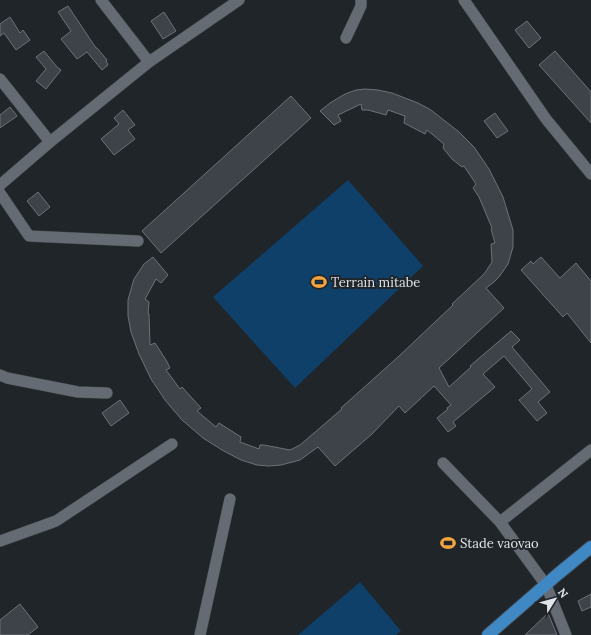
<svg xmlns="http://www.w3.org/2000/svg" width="591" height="635" font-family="Lora,serif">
	<rect width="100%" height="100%" fill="#20252a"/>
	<!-- green -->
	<path fill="#0f4069" d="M348 180 423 266 295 388 213 297Z
		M360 582 401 631 396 635H298Z"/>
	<!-- building -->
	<path fill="#3e4349" stroke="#6c7278" d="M68 6 96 48H97L107 60 106 61 108 65 102 70 87 52 77 59 61 39 71 31 58 12Z
		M164 12 176 31 163 39 151 21Z
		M10 17 20 33 23 30 30 40 16 50 4 33 0 36V24Z
		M527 21 541 38 529 48 515 30Z
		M44 51 57 67 61 70 46 89 36 81 46 69 36 57Z
		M555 51 591 92V123L539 65Z
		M365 89 378 90 392 93 418 103 431 110 459 132 474 147 489 169 503 197 513 230V247L508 264 499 277 494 282 486 288 504 308 439 368 449 387 471 367 470 366 511 331 520 340 512 347 550 392 538 402 547 413 537 421 519 400 532 389 504 356 483 374 495 387 453 422 456 426 448 432 437 418 448 409 447 408 451 405 434 386 405 413 399 406 372 434 335 466 318 447 300 460 281 465 269 466 257 465 241 460 222 450 203 438 182 420 165 400 151 379 139 354 131 332 128 316V300L134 279 144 264 153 257 168 275 161 283 156 279 145 299 149 302 148 314H149L150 345 155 343 166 360 170 368 166 370 180 389 182 387 201 408 197 411 216 427 219 423 241 437 240 442 259 449 260 445H264L290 450 300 445 342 409 341 408 398 357 453 305 452 304 484 274 492 262 491 244 495 243 491 229 492 228 479 197 473 188 476 184 464 166 462 167 452 159 443 148 444 144 427 130 425 134 404 123 405 116 388 110 386 115 368 110H362L361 104 338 115 341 121 334 125 320 111 330 103 345 94 356 90Z
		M291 96 311 118 161 253 142 231Z
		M10 107 17 116 0 128V115Z
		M123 110 135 125 128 130 135 139 114 155 101 139 119 124 114 118Z
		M495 113 508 131 497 138 484 121Z
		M38 192 50 207 39 216 27 201Z
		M541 257 560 278 576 263 591 281V343L567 313 563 317 521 270 531 261 533 264Z
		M120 400 129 413 111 426 102 413Z
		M591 594V607L582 611 578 601Z
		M20 604 38 627 28 635H0V620Z
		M548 613 557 635H525Z"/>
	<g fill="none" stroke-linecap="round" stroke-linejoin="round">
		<defs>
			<path id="street" d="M101 0 149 62
				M464 0 546 119 591 174
				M346 38 361 6V0
				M0 79 50 142
				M0 185 50 142 149 62 239 0
				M0 193 29 236 138 241
				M0 375 7 378 78 392 107 393
				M443 463 500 522 546 585 566 635
				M500 522 591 450
				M0 541 56 521 172 444
				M200 635 230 499"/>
			<path id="primary" d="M488 635 558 574 591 547"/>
		</defs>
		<!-- street casing -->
		<use href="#street" stroke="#3e4246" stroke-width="12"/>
		<!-- primary casing -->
		<use href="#primary" stroke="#3e4246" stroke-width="14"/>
		<!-- street -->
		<use href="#street" stroke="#656b72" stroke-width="11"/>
		<!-- primary -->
		<use href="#primary" stroke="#3f88c4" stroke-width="12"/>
	</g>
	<!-- icons -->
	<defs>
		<symbol id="stadium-bare" viewBox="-9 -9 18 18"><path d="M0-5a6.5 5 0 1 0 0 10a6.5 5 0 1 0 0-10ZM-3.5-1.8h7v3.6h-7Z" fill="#f2a541" stroke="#20252a" stroke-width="2.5" paint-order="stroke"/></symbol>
	</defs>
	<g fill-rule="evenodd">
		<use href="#stadium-bare" x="308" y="271" width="22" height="22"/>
		<use href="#stadium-bare" x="437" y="532" width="22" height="22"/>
	</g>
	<g text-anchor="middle" stroke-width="4" stroke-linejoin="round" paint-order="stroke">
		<!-- poi labels -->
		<g font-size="13" fill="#e1e5e9" stroke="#20252a" text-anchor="start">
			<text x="331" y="287">Terrain mitabe</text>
			<text x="460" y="548">Stade vaovao</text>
		</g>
	</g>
	<!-- north arrow -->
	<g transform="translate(555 599) rotate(53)" stroke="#20252a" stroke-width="3" paint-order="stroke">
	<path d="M0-3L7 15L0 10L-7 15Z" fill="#e1e5e9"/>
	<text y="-6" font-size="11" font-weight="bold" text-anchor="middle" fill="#e1e5e9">N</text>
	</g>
</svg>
